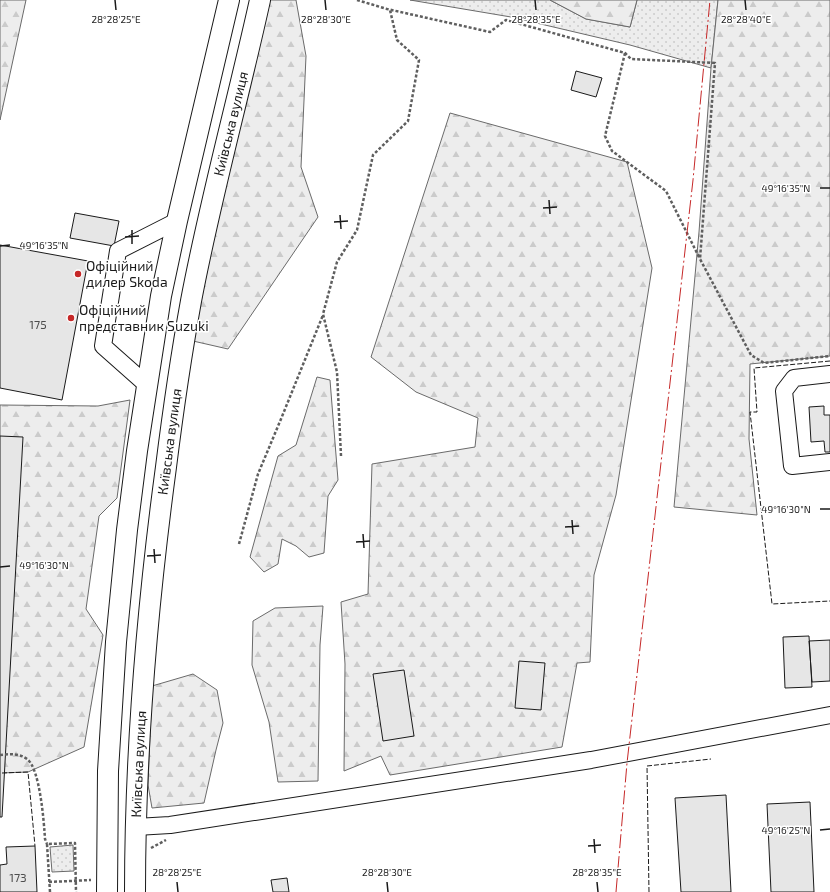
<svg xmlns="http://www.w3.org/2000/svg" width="830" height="892" font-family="'Exo 2',sans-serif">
	<defs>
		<pattern id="green-dots" width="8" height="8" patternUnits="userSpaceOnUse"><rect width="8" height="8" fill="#ededed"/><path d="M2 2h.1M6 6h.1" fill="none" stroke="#cbcbcb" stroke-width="1.8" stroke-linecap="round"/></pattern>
		<pattern id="forest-firs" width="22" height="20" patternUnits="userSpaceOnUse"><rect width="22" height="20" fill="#ededed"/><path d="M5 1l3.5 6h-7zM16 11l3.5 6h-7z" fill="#cbcbcb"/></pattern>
	</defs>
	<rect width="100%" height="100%" fill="#fff"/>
	<!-- green -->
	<path fill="url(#green-dots)" stroke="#6a6a6a" d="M410 0H550L586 19 630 27 637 0H718L711 68 630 45 511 17Z
		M73 845 74 871 52 872 50 847Z"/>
	<!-- forest -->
	<path fill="url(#forest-firs)" stroke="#6a6a6a" d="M0 0H26L0 120Z
		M267 0H296L306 56 301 167 318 217 228 349 193 341 216 227Z
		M550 0H637L630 27 586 19Z
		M718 0H830V356L750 364 749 439 757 515 674 507 699 232 711 68Z
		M450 113 627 162 652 268 616 495 594 575 590 662 577 663 562 747 390 775 381 756 344 771 345 664 341 602 368 594 372 464 475 447 478 418 416 392 371 357Z
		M317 377 330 380 338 480 328 496 324 553 309 557 296 546 282 539 278 564 264 572 250 557 278 456 296 445Z
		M130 400 117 498 99 516 86 609 103 635 84 747 28 772 0 773V405L98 406Z
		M323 606 320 645 318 781 278 782 269 722 252 665 253 621 275 608Z
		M193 674 217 690 223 723 216 750 204 803 152 808 148 785 152 686Z"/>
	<!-- building -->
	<path fill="#e6e6e6" stroke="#1a1a1a" d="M576 71 602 78 596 97 571 90Z
		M75 213 119 221 114 246 70 238Z
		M0 245 88 261 62 400 0 388Z
		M824 406V415H830V452H825L824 441 811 442 809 407Z
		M0 436 23 437 2 817H0Z
		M809 636 812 687 785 688 783 637Z
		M830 640V681L812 682 809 641Z
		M519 661 545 663 541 710 515 708Z
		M404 670 414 736 383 741 373 674Z
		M726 795 731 892H681L675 798Z
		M810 802 814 892H771L767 804Z
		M35 846 37 892H0V865L7 864 6 847Z
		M287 878 289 892H273L271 880Z"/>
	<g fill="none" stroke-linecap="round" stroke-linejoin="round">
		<defs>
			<path id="minor" d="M830 374 794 378 784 391 792 466 830 462
				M147 385 103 346 118 251 177 221
				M136 827 170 825 591 760 830 715"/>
			<g id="major">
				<path d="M107 892 108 771 116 642 127 530 137 451 161 296 177 221 229 0"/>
				<path id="s1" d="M135 892C135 750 147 608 166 467 173 411 181 356 191 301 210 200 238 100 260 0"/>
			</g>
		</defs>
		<!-- minor casing -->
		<use href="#minor" stroke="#1a1a1a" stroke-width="18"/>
		<!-- major casing -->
		<use href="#major" stroke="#1a1a1a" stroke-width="22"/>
		<!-- path -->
		<path stroke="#5f5f5f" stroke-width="2.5" stroke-dasharray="3 2" stroke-linecap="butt" d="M357 0 387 9 490 32 506 20 625 53 631 59 715 63 700 259 751 355 764 363 830 356
			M625 53 605 136 612 151 666 191 700 259
			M341 456 337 372 323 314 337 262 357 230 373 155 408 121 419 60 397 40 390 10
			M239 544 258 474 281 419 323 315
			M0 755C9 754 19 753 27 759 40 768 44 823 45 839L47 844
			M151 848 166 840
			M49 882 91 880
			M50 892 47 844 75 843 76 892"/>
		<!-- minor -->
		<use href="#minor" stroke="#fff" stroke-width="16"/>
		<!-- major -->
		<use href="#major" stroke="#fff" stroke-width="20"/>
		<!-- fence -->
		<path stroke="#1a1a1a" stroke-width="1" stroke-dasharray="5 2" stroke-linecap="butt" d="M830 361 754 368 757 412H750L772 604 830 601
			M2 773 28 772 35 846
			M649 892 647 766 711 759"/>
		<!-- power -->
		<path stroke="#c62828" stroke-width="1" stroke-dasharray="14 3 2 3" stroke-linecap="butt" d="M616 892 627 763 693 180 710 0"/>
	</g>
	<!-- ticks -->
	<path fill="none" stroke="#1a1a1a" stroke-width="1.5" d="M115 0 116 10M325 0 326 10M535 0 536 10M745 0 746 10M820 188H830M549 200 550 214M543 208 557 207M340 215 341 229M334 222 348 221M132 230V244M125 237 139 236M0 246 10 245M820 509H830M572 520 573 534M565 527 579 526M363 534 364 548M356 542 370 541M154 549 155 563M147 556 161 555M0 567 10 566M820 830 830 829M594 839 595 853M588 846 601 845M177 882 178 892M387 882 388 892M597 882 598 892"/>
	<!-- markers -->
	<g fill="#c62828" stroke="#fff" stroke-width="1.5">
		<circle cx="78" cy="274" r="4"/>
		<circle cx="71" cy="318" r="4"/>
	</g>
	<g text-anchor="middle" stroke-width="3" stroke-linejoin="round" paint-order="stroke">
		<!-- number labels -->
		<g font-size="12" fill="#4d4d4d">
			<text x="38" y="329">175</text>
			<text x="18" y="882">173</text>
		</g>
		<!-- street labels -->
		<g font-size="14" fill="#1a1a1a" stroke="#fff">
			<text dy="5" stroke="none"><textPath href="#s1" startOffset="776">Київська вулиця</textPath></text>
			<text dy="5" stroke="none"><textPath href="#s1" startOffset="452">Київська вулиця</textPath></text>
			<text dy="5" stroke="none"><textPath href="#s1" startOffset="128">Київська вулиця</textPath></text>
		</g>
		<!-- poi labels -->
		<g font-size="14" fill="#1a1a1a" stroke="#fff" text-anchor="start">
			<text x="86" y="271">Офіційний<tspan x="86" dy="16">дилер Skoda</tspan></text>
			<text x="79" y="315">Офіційний<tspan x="79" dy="16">представник Suzuki</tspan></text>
		</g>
	</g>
	<g font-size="10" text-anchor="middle" fill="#1a1a1a" stroke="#fff" stroke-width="3" stroke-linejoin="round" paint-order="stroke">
		<text x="116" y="23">28°28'25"E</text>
		<text x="326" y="23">28°28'30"E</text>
		<text x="536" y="23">28°28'35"E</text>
		<text x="746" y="23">28°28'40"E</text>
		<text x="786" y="192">49°16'35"N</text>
		<text x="44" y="249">49°16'35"N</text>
		<text x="786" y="513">49°16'30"N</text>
		<text x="44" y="569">49°16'30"N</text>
		<text x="786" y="834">49°16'25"N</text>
		<text x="177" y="876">28°28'25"E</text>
		<text x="387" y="876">28°28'30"E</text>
		<text x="597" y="876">28°28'35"E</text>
	</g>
</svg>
